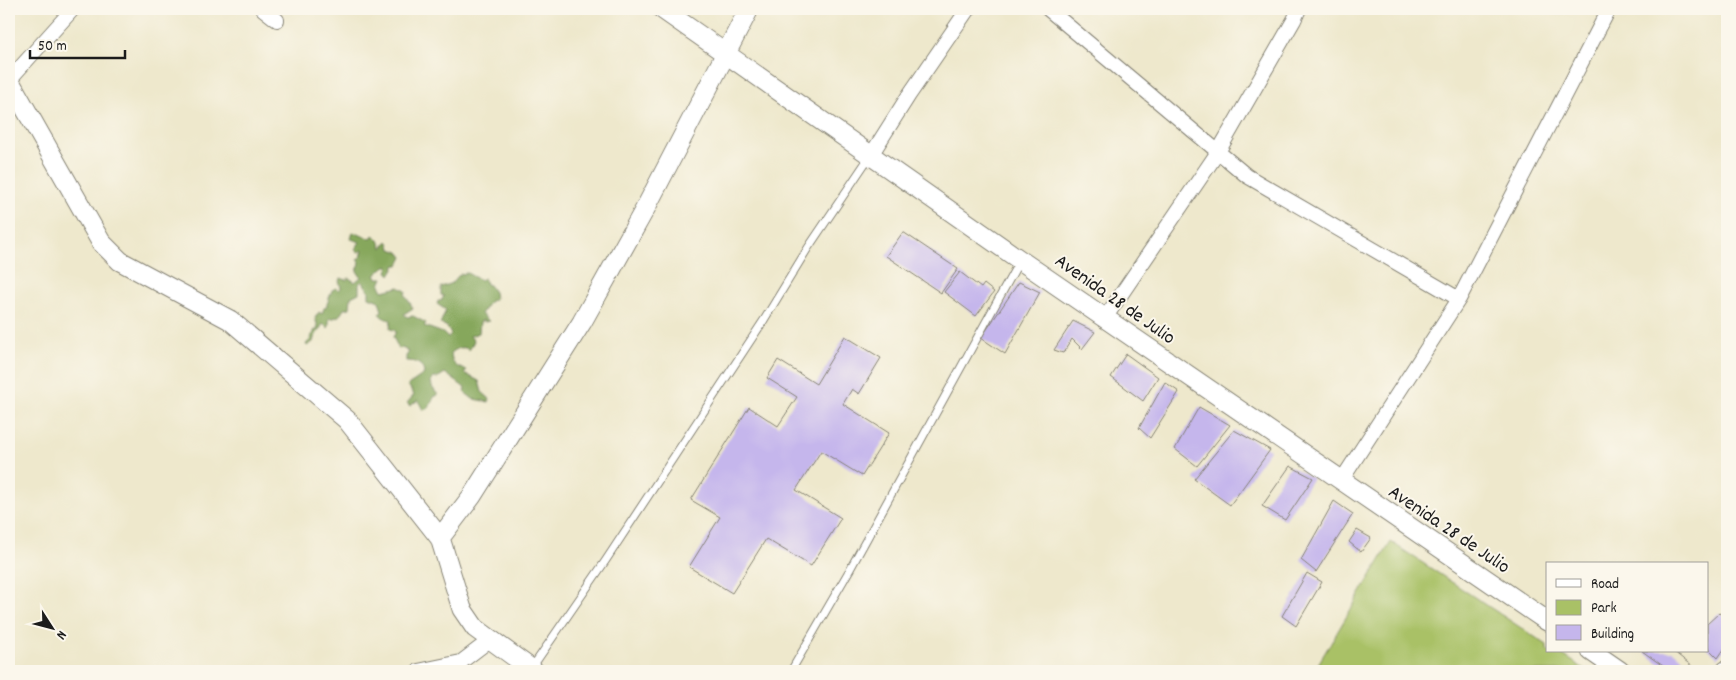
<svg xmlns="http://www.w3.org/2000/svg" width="1736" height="680" font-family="Dekko,sans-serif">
	<rect width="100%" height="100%" fill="#fbf7ec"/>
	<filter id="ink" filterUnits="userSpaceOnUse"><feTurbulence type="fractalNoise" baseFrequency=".02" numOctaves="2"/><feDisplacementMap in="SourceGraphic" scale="10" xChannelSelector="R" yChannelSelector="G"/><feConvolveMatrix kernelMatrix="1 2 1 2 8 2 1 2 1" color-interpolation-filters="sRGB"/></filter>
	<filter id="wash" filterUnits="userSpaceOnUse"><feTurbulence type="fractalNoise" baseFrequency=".0096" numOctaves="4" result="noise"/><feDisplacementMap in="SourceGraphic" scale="20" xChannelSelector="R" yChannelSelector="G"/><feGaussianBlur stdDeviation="1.12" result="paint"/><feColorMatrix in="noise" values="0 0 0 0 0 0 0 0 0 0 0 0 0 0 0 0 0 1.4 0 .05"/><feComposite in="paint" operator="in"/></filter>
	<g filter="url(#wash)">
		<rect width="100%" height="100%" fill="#eee8cc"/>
		<!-- green -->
		<path fill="#a9c166" stroke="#626e41" d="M1391 542 1547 645V651H1557L1587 671H1314Z"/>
		<!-- forest -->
		<path fill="#86a75b" stroke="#51623c" d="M353 232 371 239 373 235 379 240 382 248 388 241 390 244 391 249 399 252 403 257 399 265H396L390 275 387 272 389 267 388 265C382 267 380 272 375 275L377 278H383L380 285 383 291 399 287 406 291 405 295 413 308 404 314 407 317 413 316 426 323 424 326 443 333 448 338 451 334 446 326 440 324 446 310 437 304 438 301H441L444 296 441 295V287L452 283 460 274 467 273 480 280 484 278 486 284 489 285 494 292 495 299 490 301 481 314 489 321 484 322 483 320 480 322 479 333 470 336 474 341 469 350C463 345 456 349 451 353 452 365 457 368 467 370L464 373 479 381 482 392 490 399 489 402 473 399 464 392 465 388 445 373 437 378H433L431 381 432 387 438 395 434 397 429 408 423 410 418 400 410 406 407 403 414 395 408 385 424 374C423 363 415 361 406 361V356L409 352 402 348 399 349 393 337 396 332 394 330 390 329 391 320C386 319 382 318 379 313L382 311 379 301 369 297V291L362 281 359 284V293L351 297 350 308 344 309C339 318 337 317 329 319V326L328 328 323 324 314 338 313 342 307 346 306 344 311 339V336L314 333V330L316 331 318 327 315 318 319 312 322 314 324 308 326 307 332 290 336 288 339 290 341 288 339 281 341 278 346 280 349 278 355 282 361 277 357 271 360 263 357 259 361 257 363 250 358 252 355 249 360 242 351 239Z"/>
		<g id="blocks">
			<!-- building -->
			<path fill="#c5b6ec" d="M903 232 958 269 941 293 886 256Z
				M960 272 981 288 984 284 994 292 976 316 944 292Z
				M1019 282 1040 292 1005 354 981 338Z
				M1073 321 1095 332 1082 349 1072 339 1063 353 1054 350Z
				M845 336 881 358 859 394 852 389 843 404 889 433 862 476 821 451 796 490 841 518 811 566 766 539 732 593 689 567 720 517 691 500 749 407 778 426 797 397 767 378 778 360 816 384Z
				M1126 354 1158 377 1143 401 1111 377Z
				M1165 382 1179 392 1150 438 1139 428Z
				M1199 407 1230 425 1197 466 1175 449Z
				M1234 430 1270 450 1230 505 1194 479Z
				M1290 466 1313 478 1285 520 1262 506Z
				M1334 501 1353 514 1316 572 1301 560Z
				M1357 530 1371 538 1361 552 1349 542Z
				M1307 573 1322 582 1296 626 1282 616Z
				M1719 613 1727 618V645L1718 658 1707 647V624Z
				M1642 651H1673L1698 671H1670Z"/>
		</g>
	</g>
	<g filter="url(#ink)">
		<use href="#blocks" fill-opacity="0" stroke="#858274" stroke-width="1"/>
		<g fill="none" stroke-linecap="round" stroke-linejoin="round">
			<defs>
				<path id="lane" d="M531 669 606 560 764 320 808 248 870 156
					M791 671 849 571 1020 260"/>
				<path id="street" d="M263 9 277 20
					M1048 9 1247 176 1459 299
					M9 80 73 9
					M871 155 909 95 968 9
					M1105 318 1218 152 1294 20 1299 9
					M1341 481 1459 299 1609 9
					M418 671 461 662
					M458 671 461 662 490 640"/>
				<path id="secondary" d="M662 9 1020 260 1547 621
					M9 80 101 242 120 261 230 320 347 420 440 538 462 609 475 628 534 671
					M440 538 472 496 582 322 645 209 749 9
					M1591 651 1620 671
					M1726 671 1727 670"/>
			</defs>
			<!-- lane casing -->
			<use href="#lane" stroke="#858274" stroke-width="9"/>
			<!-- street casing -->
			<use href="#street" stroke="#858274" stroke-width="16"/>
			<!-- secondary casing -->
			<use href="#secondary" stroke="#858274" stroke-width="21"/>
			<!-- lane -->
			<use href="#lane" stroke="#fff" stroke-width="7"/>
			<!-- street -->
			<use href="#street" stroke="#fff" stroke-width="14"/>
			<!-- secondary -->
			<use href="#secondary" stroke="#fff" stroke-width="19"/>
		</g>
	</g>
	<g text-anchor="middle" stroke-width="4" stroke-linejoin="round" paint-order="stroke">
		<!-- street labels -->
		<g font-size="20" fill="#1c1c1c" stroke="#fbf7ec">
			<text transform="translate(1116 298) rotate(35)" y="7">Avenida 28 de Julio</text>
			<text transform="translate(1450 528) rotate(34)" y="7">Avenida 28 de Julio</text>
		</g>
	</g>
	<!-- margin -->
	<rect width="1736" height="680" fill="none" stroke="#fbf7ec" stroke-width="30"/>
	<!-- legend -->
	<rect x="1546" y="562" width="162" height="90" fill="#fbf7ec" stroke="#a29f99"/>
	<rect x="1556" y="579" width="25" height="8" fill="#ffffff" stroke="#a29f99"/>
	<text x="1591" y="588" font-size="15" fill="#1c1c1c">Road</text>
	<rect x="1556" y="600" width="25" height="15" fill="#a9c166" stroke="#a29f99"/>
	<text x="1591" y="612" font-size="15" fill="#1c1c1c">Park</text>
	<rect x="1556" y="625" width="25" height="15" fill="#c5b6ec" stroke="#a29f99"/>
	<text x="1591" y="638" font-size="15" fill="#1c1c1c">Building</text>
	<!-- north arrow -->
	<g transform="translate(52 628) rotate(126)" stroke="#fbf7ec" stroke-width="4" paint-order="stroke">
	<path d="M0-4L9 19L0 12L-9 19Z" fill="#1c1c1c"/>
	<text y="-8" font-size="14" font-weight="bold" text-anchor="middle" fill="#1c1c1c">N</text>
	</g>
	<!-- scale -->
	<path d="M30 50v8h95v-8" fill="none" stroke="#1c1c1c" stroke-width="2.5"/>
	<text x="38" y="50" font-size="15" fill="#1c1c1c" stroke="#fbf7ec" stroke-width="4" paint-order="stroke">50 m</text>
</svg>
